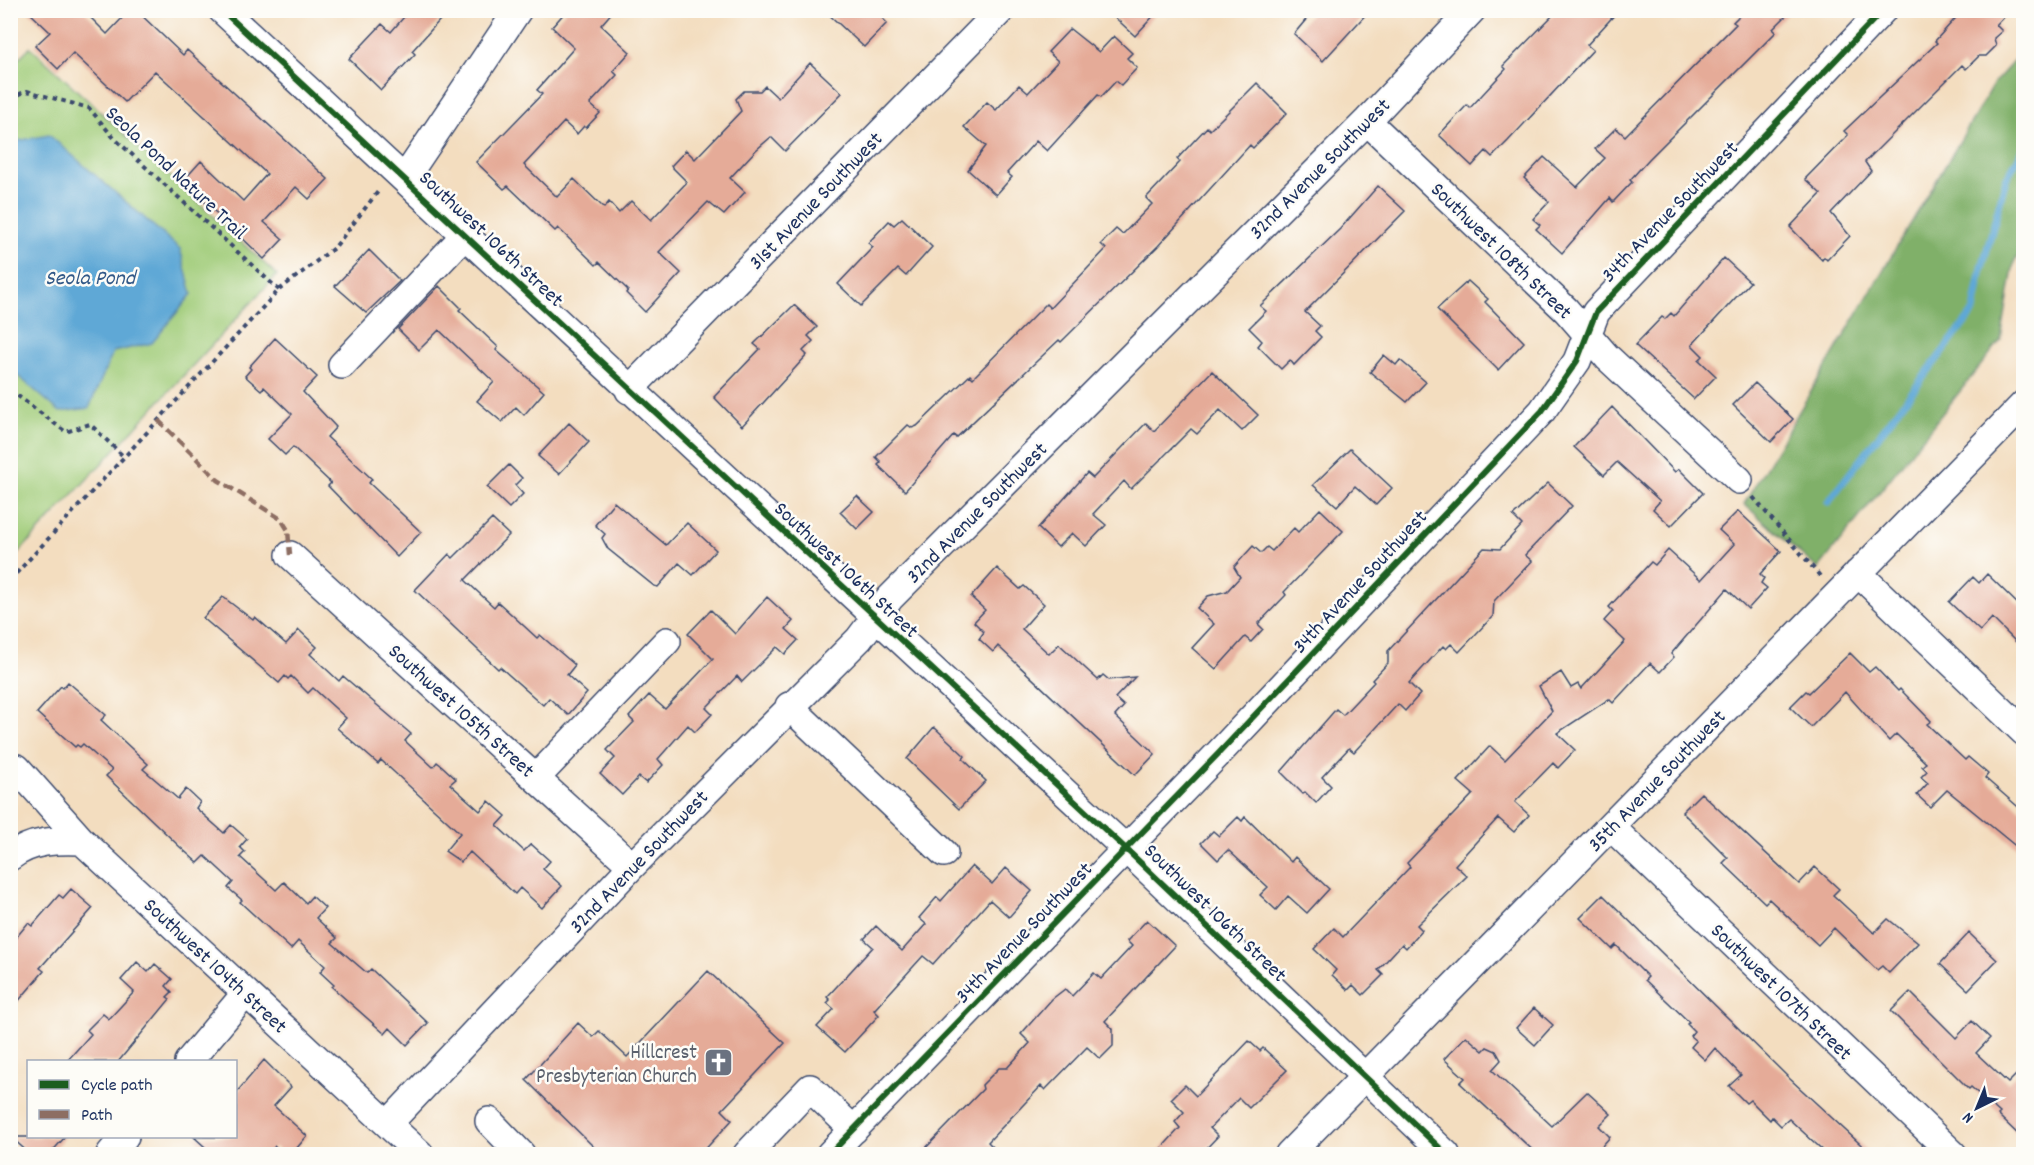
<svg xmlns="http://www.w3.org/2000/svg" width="2034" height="1165" font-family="Dekko,sans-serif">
	<rect width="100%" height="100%" fill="#fdfcf7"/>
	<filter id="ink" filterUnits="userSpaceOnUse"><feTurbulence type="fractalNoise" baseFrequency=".0167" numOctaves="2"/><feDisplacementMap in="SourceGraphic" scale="12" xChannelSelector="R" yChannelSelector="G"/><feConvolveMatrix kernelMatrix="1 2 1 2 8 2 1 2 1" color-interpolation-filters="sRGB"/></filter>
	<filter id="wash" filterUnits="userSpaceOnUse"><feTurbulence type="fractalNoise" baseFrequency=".008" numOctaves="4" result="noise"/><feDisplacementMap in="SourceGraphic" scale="24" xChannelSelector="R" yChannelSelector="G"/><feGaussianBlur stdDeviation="1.35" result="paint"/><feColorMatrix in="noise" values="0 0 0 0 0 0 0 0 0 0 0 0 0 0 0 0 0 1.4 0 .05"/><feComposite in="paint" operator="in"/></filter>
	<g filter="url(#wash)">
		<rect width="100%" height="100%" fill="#f3ddbf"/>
		<!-- green -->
		<path fill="#a0cc79" stroke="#5e7e6c" stroke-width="1.5" d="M30 47 277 275 11 561 10 67Z"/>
		<!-- forest -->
		<path fill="#80b069" stroke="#4e7064" stroke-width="1.5" d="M2023 51V248L2014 262 2001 340 1818 569 1744 504 1995 82Z"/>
		<!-- water -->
		<path fill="#5ea8d6" stroke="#3c6c9a" stroke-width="1.5" d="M49 135 180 249 192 294 152 343 113 352 89 408 60 412 10 369 11 142Z"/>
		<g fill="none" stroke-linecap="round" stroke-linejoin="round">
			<!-- stream -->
			<path stroke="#5ea8d6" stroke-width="7" d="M1828 502 1974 311 1982 268 2006 179 2024 148"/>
		</g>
		<g id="blocks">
			<!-- building -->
			<path fill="#e5ab98" d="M27 10H83L107 34 130 10H136L183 55 187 50 328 179 309 199 296 187 264 222 283 239 264 259 183 181 201 161 243 201 267 174 155 71 125 102 73 53 58 69 35 46 50 32Z
				M410 10H449L412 51 415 54 381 90 349 59 382 24 391 32Z
				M567 10H614L601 25 630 52 613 71 617 75 590 104 600 113 586 128 584 126 577 134 564 122 524 165 557 197 574 179 604 208 609 202 619 213 631 201 651 220 687 182 671 166 686 150 695 159 741 111 736 99 744 91H760L765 86 778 98 810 63 842 93 785 151 771 137 756 150 730 178 745 192 724 215 708 202 659 252 681 273 645 312 626 293 628 290 599 262 596 265 558 228 555 231 508 186 504 189 476 162 542 94 537 90 574 48 552 27Z
				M824 10H874L887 23 864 47Z
				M1107 10H1159L1135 36Z
				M1314 10H1370L1323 61 1294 34Z
				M1558 10H1619L1587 45 1593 50 1508 141 1492 157 1486 151 1472 166 1439 135 1467 105 1470 108 1506 69 1503 66Z
				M1745 10H1792L1773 29 1776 32 1649 159 1630 180 1632 182 1613 202 1610 198 1562 253 1536 229 1540 225 1533 219 1549 202 1524 178 1544 157 1577 187 1605 158 1595 149 1616 128 1625 136 1736 24 1733 22Z
				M1963 10H2010L1996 25 2002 31 1994 38 1996 46 1986 56H1979L1966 69 1962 65 1865 162 1871 171 1831 213 1850 236 1827 260 1824 257 1822 260 1790 227 1821 194 1805 179 1848 135 1844 131 1937 43 1935 41Z
				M1070 29 1099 52 1114 36 1132 53 1127 58 1137 68 1121 85 1116 81 1101 97 1098 95 1047 151 1036 141 1007 173 1012 177 996 195 968 170 986 146 964 127 987 102 996 110 1019 85 1028 93 1058 61 1048 52Z
				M1257 83 1287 113 1253 148 1250 145 1158 246 1061 342 1059 340 956 438 954 435 905 491 878 465 881 462 876 457 908 425 912 428 917 426 970 375 973 378 1046 304 1050 308 1106 249 1101 244 1116 229 1122 234 1124 233 1152 204 1146 198 1180 162 1177 159 1207 127 1210 130Z
				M1378 186 1405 211 1305 312 1320 326 1315 331 1321 337 1294 365 1290 360 1281 369 1258 346 1262 341 1249 328 1266 311 1260 306 1340 229Z
				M902 218 932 247 906 276 898 269 861 306 838 284 873 247 868 243 889 221 894 225Z
				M369 250 400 281 366 313 335 286Z
				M1724 258 1750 282 1692 345 1703 356 1699 360 1716 376 1694 399 1635 345 1662 317 1665 319 1671 313 1674 316Z
				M1468 281 1488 299 1485 302 1524 342 1498 370 1437 309Z
				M439 286 461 308 459 310 498 347 496 350 544 392 524 415 516 407 502 422 477 401 494 382 439 330 419 350 398 329Z
				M794 305 817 327 808 336 813 341 803 351 807 355 742 426 714 397 760 349 754 344Z
				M275 338 317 377 303 392 336 427 327 437 372 479 369 483 421 532 397 557 328 486 331 483 293 447 285 455 268 439 292 414 264 387 261 390 245 376 251 369 249 367Z
				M1384 355 1396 365 1400 360 1426 382 1407 402 1370 372Z
				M1212 371 1258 415 1242 431 1220 410 1197 434 1191 429 1131 489 1124 481 1093 514 1106 525 1086 546 1072 533 1058 547 1038 528 1087 473 1093 478 1146 423 1154 431Z
				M1755 383 1793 419 1771 442 1733 405Z
				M1612 407 1675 472 1679 469 1703 493 1671 526 1653 509 1660 501 1617 462 1604 475 1574 447Z
				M569 423 589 442 559 474 538 456Z
				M1350 449 1392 488 1376 505 1355 486 1337 506 1313 485Z
				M509 465 522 478 515 485 523 494 509 508 487 487Z
				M1548 483 1572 506 1525 555 1532 561 1494 601 1493 616 1459 652 1451 644 1446 649 1443 646 1409 683 1420 694 1405 711 1398 704 1354 752 1349 748 1322 777 1331 786 1316 803 1305 792 1303 794 1281 772 1336 709 1343 715 1374 682 1372 680 1388 663V651L1484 548 1500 549 1522 525 1513 516Z
				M857 496 874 512 857 529 840 512Z
				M614 502 666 545 687 523 716 550 693 575 679 563 658 587 654 586 608 549 602 538 605 534 595 525Z
				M1320 509 1343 531 1284 592 1286 595 1258 624 1263 629 1251 642 1245 637 1216 669 1192 648 1214 624 1197 608 1208 596 1227 591 1240 577 1234 567 1253 546 1261 553 1267 547 1272 551 1294 528 1298 532Z
				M1738 511 1781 551 1760 574 1764 578 1761 583 1767 588 1748 609 1727 589 1671 654 1674 657 1660 672 1650 663 1613 703 1609 699 1557 733 1575 750 1558 768 1553 763 1515 802 1529 815 1514 832 1498 818 1455 865 1467 876 1417 925 1422 930 1406 948 1402 944 1378 970 1383 975 1363 995 1353 985 1348 990 1332 975 1336 970 1314 949 1334 928 1343 937 1410 867 1407 863 1473 794 1458 781 1490 746 1505 760 1552 711 1539 686 1561 672 1571 688 1578 684 1581 689 1625 641 1604 621 1613 611 1609 607 1651 562 1655 565 1668 550 1701 580 1734 544 1719 530Z
				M492 519 509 535 465 580 494 607 498 602 537 638 540 635 575 665 567 675 587 693 568 715 549 698 543 705 500 667 498 669 415 590 449 554 453 558Z
				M997 568 1020 589 1024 586 1044 604 1022 629 1049 654 1059 644 1098 680 1103 675 1109 680 1135 677 1115 698 1124 706 1115 716 1155 754 1135 775 998 646 993 652 979 639 984 632 974 622 985 610 971 597Z
				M1987 574 2024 610V650L1992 618 1980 631 1949 602 1973 577 1979 583Z
				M223 597 253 620 255 617 286 644 299 630 317 647 310 654 339 681 343 676 411 734 405 741 433 767 437 762 442 766 456 779 450 784 480 811 489 801 506 816 497 826 524 851 531 844 550 861 543 869 562 886 542 908 520 888 515 894 470 852 461 862 445 851 460 833 381 760 378 764 337 728 346 718 313 688 308 693 291 676 288 679 285 676 279 683 203 618Z
				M767 597 793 621 786 629 798 640 785 654 777 647 742 682 737 676 706 708 712 714 695 732 688 725 658 759 663 765 646 783 639 777 622 795 600 774 615 758 607 750 634 722 629 717 649 695 665 709 713 659 688 634 711 610 735 634Z
				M1850 653 1869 672 1875 667 1898 691 1900 689 1931 721 1927 724 1965 760 1968 757 1988 774 1985 778 2024 812V853L1947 790 1930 807 1917 795 1928 783 1921 777 1927 771 1922 766 1926 763 1896 734 1889 741 1845 692 1811 727 1790 707 1806 691 1809 693Z
				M68 682 106 715 101 720 148 764 143 769 178 799 186 789 200 802 196 808 224 833 231 825 247 839 240 847 245 852 240 857 276 890 284 882 306 903 312 896 325 908 316 918 337 938 332 943 367 973 371 969 428 1023 407 1045 390 1028 385 1034 332 987 334 985 320 972 325 966 298 941 291 949 240 902 242 900 228 888 233 882 205 856 198 863 180 847 106 776 112 770 83 744 80 747 77 745 75 747 37 713 61 686 63 688Z
				M934 727 965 756 963 759 986 781 959 809 907 759Z
				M1701 793 1799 884 1815 867 1839 889 1833 895 1874 933 1888 919 1918 943 1889 973 1882 966 1877 970 1834 928 1818 945 1769 899 1765 903 1723 863 1728 858 1682 812Z
				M1238 817 1242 821 1245 817 1291 862 1295 857 1329 889 1307 913 1288 896 1276 910 1260 895 1268 887 1228 850 1218 860 1201 843 1213 831 1219 836Z
				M972 866 992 884 1006 868 1032 891 1009 917 990 900 933 964 923 956 874 1010 879 1015 845 1052 817 1027 834 1009 827 1003 830 1000 827 997 873 947 864 939 876 926 902 951 926 924 919 918 937 897 941 901Z
				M71 889 93 908 40 968 44 971 10 1011V945L28 923 32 926 59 895 63 898Z
				M1603 895 1790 1079 1872 1155H1828L1789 1119 1781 1126 1772 1117 1770 1120 1750 1100 1746 1103 1729 1086 1741 1075 1715 1048 1705 1060 1691 1047 1696 1041 1690 1036 1694 1031 1687 1024 1689 1022 1645 980 1648 977 1616 945 1612 949 1580 918Z
				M1147 920 1175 946 1105 1021 1113 1029V1046L1100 1059 1087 1047 1045 1090 1041 1086 988 1142 1001 1155H919L983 1089 982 1085 999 1068H1007L1030 1043 1021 1034 1052 999 1065 989 1072 996 1094 973 1101 979 1132 946 1127 941Z
				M1969 933 1997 960 1968 990 1940 964Z
				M137 962 148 972 155 964 172 979 166 986 172 992 167 997 170 999 118 1062H66L91 1034 87 1030 103 1014 109 1019 134 992 121 980Z
				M708 971 785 1043 722 1110 732 1120 700 1155H602L526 1080 578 1023 593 1037 599 1031 627 1057Z
				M1910 992 1956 1038 1972 1021 1990 1038 1976 1053 2008 1083 2024 1067V1140L1998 1115 2000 1113 1971 1087 1969 1089 1891 1011Z
				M1534 1008 1553 1025 1535 1045 1516 1028Z
				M1466 1036 1483 1051 1487 1047 1496 1051 1501 1060 1492 1070 1552 1126 1587 1092 1611 1114 1599 1126 1610 1137 1594 1155H1538L1460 1083 1465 1078 1444 1059Z
				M1249 1041 1260 1051 1263 1048 1287 1070 1249 1108 1239 1098 1210 1128 1218 1136 1200 1155H1155L1180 1128 1175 1122 1184 1112 1171 1099 1185 1085 1196 1096Z
				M264 1060 291 1087 274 1106 307 1136 291 1155H285L275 1146 268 1155H214L194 1137H236V1093Z
				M11 1137H65L49 1155H31Z"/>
		</g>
	</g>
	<g filter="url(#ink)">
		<use href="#blocks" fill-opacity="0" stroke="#3b496d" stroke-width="1.5"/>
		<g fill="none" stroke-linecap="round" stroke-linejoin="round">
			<defs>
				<path id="minor" d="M222 10 1126 849 1446 1154
					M1367 121 1566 310 1607 357 1739 480
					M405 178 518 10
					M342 365 465 235
					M629 390 1001 10
					M290 555 632 866
					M1858 573 2024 732
					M789 706 944 853
					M17 768 82 841 420 1154
					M536 778 667 641
					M1611 827 1953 1154
					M10 857C32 840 56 840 82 841
					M188 1062 246 993
					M489 1121 521 1154
					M388 1124 632 866 859 639 890 598 1367 121 1472 10
					M110 1154 125 1136
					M747 1154 810 1088 854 1130
					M830 1154 1218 754 1542 411 1577 361 1596 312 1883 10
					M1289 1154 2024 404"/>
			</defs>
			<!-- minor casing -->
			<use href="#minor" stroke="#3b496d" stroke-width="30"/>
			<!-- path -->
			<path stroke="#3b496d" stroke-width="4" stroke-dasharray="4.5 4.5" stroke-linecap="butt" d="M10 98 27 91 89 108 114 138 279 290
				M10 390 66 432 90 424 124 457
				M1753 497 1820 576
				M10 580 279 290 335 247 380 189"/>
			<!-- minor -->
			<use href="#minor" stroke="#fff" stroke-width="27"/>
			<!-- quiet -->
			<path stroke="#8d6e63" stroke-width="4.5" stroke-dasharray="9 4.5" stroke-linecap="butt" d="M158 420 218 480 281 519 288 530 290 555
				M10 771 17 768"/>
			<defs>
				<path id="cycleway" d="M222 10 1126 849 1446 1154
					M830 1154 1218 754 1542 411 1577 361 1596 312 1883 10"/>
			</defs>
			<!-- cycleway casing -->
			<use href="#cycleway" stroke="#fdfcf7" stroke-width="10"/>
			<!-- cycleway -->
			<use href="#cycleway" stroke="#1b5e20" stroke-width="6"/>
		</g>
	</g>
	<!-- icons -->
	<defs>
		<symbol id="church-square" viewBox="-11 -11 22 22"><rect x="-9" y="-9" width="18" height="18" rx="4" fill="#6b7280" stroke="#fdfcf7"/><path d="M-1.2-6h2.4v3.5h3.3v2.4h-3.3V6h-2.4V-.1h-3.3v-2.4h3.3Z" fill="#fff"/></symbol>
	</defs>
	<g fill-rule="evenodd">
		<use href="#church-square" x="702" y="1046" width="33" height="33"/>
	</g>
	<g text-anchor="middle" stroke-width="5" stroke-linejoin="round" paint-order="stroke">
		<!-- street labels -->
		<g font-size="21" fill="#1b2f5e" stroke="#fdfcf7">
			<text transform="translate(1319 168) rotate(-45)" y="7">32nd Avenue Southwest</text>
			<text transform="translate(177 172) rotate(43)" y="7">Seola Pond Nature Trail</text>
			<text transform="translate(815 200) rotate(-46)" y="7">31st Avenue Southwest</text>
			<text transform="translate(1669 211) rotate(-46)" y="7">34th Avenue Southwest</text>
			<text transform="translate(492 238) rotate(43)" y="7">Southwest 106th Street</text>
			<text transform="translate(1502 250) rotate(44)" y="7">Southwest 108th Street</text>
			<text transform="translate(976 512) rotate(-45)" y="7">32nd Avenue Southwest</text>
			<text transform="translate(847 569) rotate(43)" y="7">Southwest 106th Street</text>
			<text transform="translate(1359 581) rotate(-47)" y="7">34th Avenue Southwest</text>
			<text transform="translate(462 710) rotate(42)" y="7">Southwest 105th Street</text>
			<text transform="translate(1656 780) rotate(-46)" y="7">35th Avenue Southwest</text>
			<text transform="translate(638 861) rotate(-46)" y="7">32nd Avenue Southwest</text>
			<text transform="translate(1216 912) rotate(44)" y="7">Southwest 106th Street</text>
			<text transform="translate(1023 932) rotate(-46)" y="7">34th Avenue Southwest</text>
			<text transform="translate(216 965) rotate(43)" y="7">Southwest 104th Street</text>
			<text transform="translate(1782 991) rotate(44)" y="7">Southwest 107th Street</text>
		</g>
		<!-- worship labels -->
		<g font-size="21" fill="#5b616d" stroke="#fdfcf7" text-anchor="end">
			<text x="697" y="1058">Hillcrest<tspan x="697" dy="24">Presbyterian Church</tspan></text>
		</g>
		<!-- water labels -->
		<g font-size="22" font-style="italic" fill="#325988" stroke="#fdfcf7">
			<text x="90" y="284">Seola Pond</text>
		</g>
	</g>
	<!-- margin -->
	<rect width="2034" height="1165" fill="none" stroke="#fdfcf7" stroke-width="36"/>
	<!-- legend -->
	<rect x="27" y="1060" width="210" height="78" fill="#fdfcf7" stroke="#a3aaba" stroke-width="1.5"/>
	<rect x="39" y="1080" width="30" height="9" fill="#1b5e20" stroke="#a3aaba" stroke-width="1.5"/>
	<text x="81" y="1090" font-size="18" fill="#1b2f5e">Cycle path</text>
	<rect x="39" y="1110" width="30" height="9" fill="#8d6e63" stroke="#a3aaba" stroke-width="1.5"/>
	<text x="81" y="1120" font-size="18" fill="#1b2f5e">Path</text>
	<!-- north arrow -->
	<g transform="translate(1977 1108) rotate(223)" stroke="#fdfcf7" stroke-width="4.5" paint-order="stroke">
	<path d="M0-4.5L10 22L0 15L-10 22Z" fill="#1b2f5e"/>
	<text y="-9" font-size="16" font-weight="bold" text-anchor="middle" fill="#1b2f5e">N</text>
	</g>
</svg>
